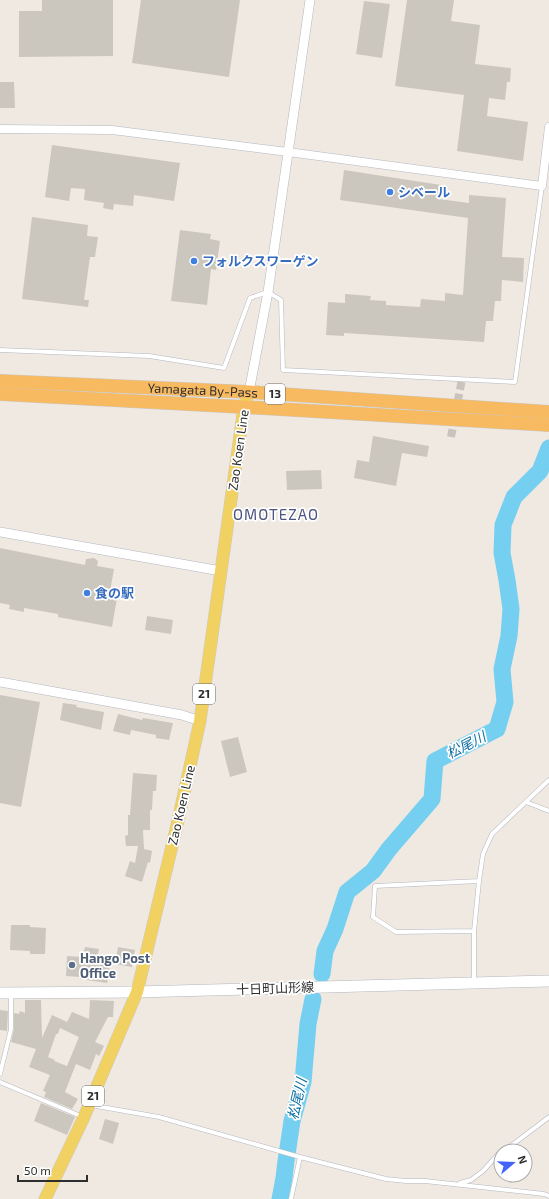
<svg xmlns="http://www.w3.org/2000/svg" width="549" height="1199" font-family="'Exo 2','Noto Sans JP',sans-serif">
	<rect width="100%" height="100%" fill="#efe9e1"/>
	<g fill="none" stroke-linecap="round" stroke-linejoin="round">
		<!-- river -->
		<path stroke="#75cff0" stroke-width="17" d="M322 974 325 951 335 929 347 892 373 871 389 849 432 799 435 761 497 729 505 702 502 669 509 636 511 609 507 580 502 553 503 525 514 497 540 471 549 448
			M280 1199 284 1178 286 1161 292 1121 303 1082 308 1024 313 999"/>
	</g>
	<!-- building -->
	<path fill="#cbc7bf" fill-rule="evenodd" d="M42 0H113V56L19 57V11H42Z
		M141 0H240L229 77 132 63Z
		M407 0H454L451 21 480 25 475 64 511 68 510 82H507L505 100 489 98 487 116 528 122 523 161 457 151 464 95 395 86Z
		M364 1 390 4 382 58 356 54Z
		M0 82H14L15 108H0Z
		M52 145 180 163 174 201 134 195 133 206 114 204 113 210 103 208 104 203 84 200 85 189 71 188 69 201 45 197Z
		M344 170 441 185 439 199 469 203V195L506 198 502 257 524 258 523 282 502 280 501 301H495L493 321H486L484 342 344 333V336L326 335 328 302 345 303V294L371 296 370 300 386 301V305L420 307 421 299 445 301V293L463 295 468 218 340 200Z
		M32 217 88 225 87 236 98 237 95 257H90L84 300H89L88 307 22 299Z
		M180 230 211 234 210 239 220 241 216 270 211 269 207 305 171 301Z
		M373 436 429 446 427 457 402 453 396 486 354 478 357 460 369 462Z
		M321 470 322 489 287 490 286 471Z
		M0 548 85 565 86 559 94 558 98 561 97 566 114 569 109 597 117 598 112 627 58 617V614L24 608V612L9 609 10 605 0 603Z
		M147 616 173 620 171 634 145 630Z
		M0 695 40 702 21 807 0 803Z
		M63 703 77 705 76 707 104 712 101 730 60 720Z
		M118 714 142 720 143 718 173 723 169 740 156 738V735L131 730 130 735 113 731Z
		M238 737 247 772 230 777 221 741Z
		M133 773 157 775 156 791H153L152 810H150V830H143L144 849 152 851 150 863 148 862 142 882 125 876 130 861 135 863 138 846H126L125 836 128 835V815H130Z
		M11 925H30V927L46 928 45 954H30V951L10 950Z
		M85 947 99 949 97 958 111 960 107 983 80 979V977L66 976 67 956 83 957Z
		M118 947 135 950 132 967 115 964Z
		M25 1000H41L42 1038 52 1015 67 1022 72 1012 89 1019 90 1000 114 1001 113 1017H108L95 1042 104 1046 99 1056 96 1054 90 1070 76 1064 65 1092 78 1099 72 1109 44 1097 46 1092 43 1091 50 1075 29 1067 36 1049 11 1042 14 1029V1013L19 1014 20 1011 25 1013ZM60 1028 79 1037 67 1066 54 1061 55 1060 48 1057 56 1034H58Z
		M0 1010 8 1011 7 1031 0 1030Z
		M41 1103 75 1117 67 1135 34 1121Z
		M105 1119 119 1123 113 1144 99 1139Z"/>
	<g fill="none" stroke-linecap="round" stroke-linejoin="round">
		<!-- minor-tunnel -->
		<path stroke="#c8c4bd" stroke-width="8" stroke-dasharray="8 4" stroke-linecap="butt" d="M451 437 462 379"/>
		<defs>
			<path id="service" d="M0 350 149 356 224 368 250 298 268 292 281 300 283 370 515 382 542 186
				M526 802 549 811
				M474 931 396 932 373 917 375 886 479 881
				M474 982V931L479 881 483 854 492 834 549 780
				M0 1074 11 1029V993
				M0 1082 83 1117
				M90 1105 159 1117 300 1157 386 1179 406 1181H425L544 1194 549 1196
				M460 1183 471 1180 483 1171 501 1151 512 1145 549 1117
				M291 1199 300 1157"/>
			<path id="minor" d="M0 129 112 130 288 152 542 186 549 127"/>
			<path id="tertiary" d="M249 392 268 292 310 0
				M0 532 221 571
				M0 682 182 715 200 721"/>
			<path id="secondary" d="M0 993 137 992 549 981"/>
			<path id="primary" d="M45 1199 84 1117 137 992 177 825 200 721 244 407 249 392"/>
			<g id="trunk">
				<path id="s1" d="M0 381 249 392 549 412"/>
				<path d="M0 394 244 407 549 425"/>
			</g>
		</defs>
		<!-- service casing -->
		<use href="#service" stroke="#b4b7c1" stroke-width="5"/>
		<!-- minor casing -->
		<use href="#minor" stroke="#b4b7c1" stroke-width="9"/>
		<!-- tertiary casing -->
		<use href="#tertiary" stroke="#b4b7c1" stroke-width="10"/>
		<!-- secondary casing -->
		<use href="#secondary" stroke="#b4b7c1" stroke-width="12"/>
		<!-- primary casing -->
		<use href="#primary" stroke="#c9c9c9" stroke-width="13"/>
		<!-- trunk casing -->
		<use href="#trunk" stroke="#c9c9c9" stroke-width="14"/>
		<!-- service -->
		<use href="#service" stroke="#fff" stroke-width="4"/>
		<!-- minor -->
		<use href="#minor" stroke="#fff" stroke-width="8"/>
		<!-- tertiary -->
		<use href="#tertiary" stroke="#fff" stroke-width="9"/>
		<!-- secondary -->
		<use href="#secondary" stroke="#fff" stroke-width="11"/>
		<!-- primary -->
		<use href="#primary" stroke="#f2d163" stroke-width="12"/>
		<!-- trunk -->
		<use href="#trunk" stroke="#f8ba60" stroke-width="13"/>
	</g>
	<!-- markers -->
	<g fill="#3f7fe0" stroke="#fff" stroke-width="1.5">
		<circle cx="390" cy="192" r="4"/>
		<circle cx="194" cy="261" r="4"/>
		<circle cx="87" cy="593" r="4"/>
	</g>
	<circle fill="#5c6f8a" stroke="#fff" stroke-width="1.5" cx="72" cy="965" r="4"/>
	<g text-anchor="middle" stroke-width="3.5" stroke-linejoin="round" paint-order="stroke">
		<!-- shield labels -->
		<g fill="#fff" stroke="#6d6d6d" stroke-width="1">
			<rect x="265" y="384" width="20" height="20" rx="3"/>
			<rect x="193" y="684" width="22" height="20" rx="3"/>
			<rect x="82" y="1086" width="22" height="20" rx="3"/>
		</g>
		<g font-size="12" font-weight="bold" fill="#2e2e2e">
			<text x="275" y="398">13</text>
			<text x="204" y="698">21</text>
			<text x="93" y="1100">21</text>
		</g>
		<!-- shop labels -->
		<g font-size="13" font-weight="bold" fill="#366cbe" stroke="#fff" text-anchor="start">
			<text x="398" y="197">シベール</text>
			<text x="202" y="266">フォルクスワーゲン</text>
			<text x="95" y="598">食の駅</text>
		</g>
		<!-- street labels -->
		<g font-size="13" fill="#2e2e2e" stroke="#fff">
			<text dy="5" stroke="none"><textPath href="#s1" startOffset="203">Yamagata By-Pass</textPath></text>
			<text transform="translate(238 450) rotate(-82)" y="5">Zao Koen Line</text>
			<text transform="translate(181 805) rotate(-77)" y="5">Zao Koen Line</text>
			<text transform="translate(275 988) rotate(-2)" y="5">十日町山形線</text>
		</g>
		<!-- service labels -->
		<g font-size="13" font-weight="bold" fill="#4e5e75" stroke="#fff" text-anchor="start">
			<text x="80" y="963">Hango Post<tspan x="80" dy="15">Office</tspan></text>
		</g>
		<!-- water labels -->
		<g font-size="14" font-style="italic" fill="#0d6fa3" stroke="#fff">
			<text transform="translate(466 745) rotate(-27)" y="5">松尾川</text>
			<text transform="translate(297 1099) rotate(-77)" y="5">松尾川</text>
		</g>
		<!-- quarter labels -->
		<g font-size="15" letter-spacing="1" fill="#4d5680" stroke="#fff">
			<text x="276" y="520">OMOTEZAO</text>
		</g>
	</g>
	<!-- north arrow -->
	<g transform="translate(513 1163) rotate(71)"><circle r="19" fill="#ffffff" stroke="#ababab"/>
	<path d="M0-3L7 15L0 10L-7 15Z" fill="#4264fb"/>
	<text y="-6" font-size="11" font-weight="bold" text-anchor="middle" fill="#2e2e2e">N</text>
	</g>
	<!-- scale -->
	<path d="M18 1175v6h69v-6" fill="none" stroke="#2e2e2e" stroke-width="2"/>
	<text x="24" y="1175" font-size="12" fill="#2e2e2e" stroke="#ffffff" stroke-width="3" paint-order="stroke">50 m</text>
</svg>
